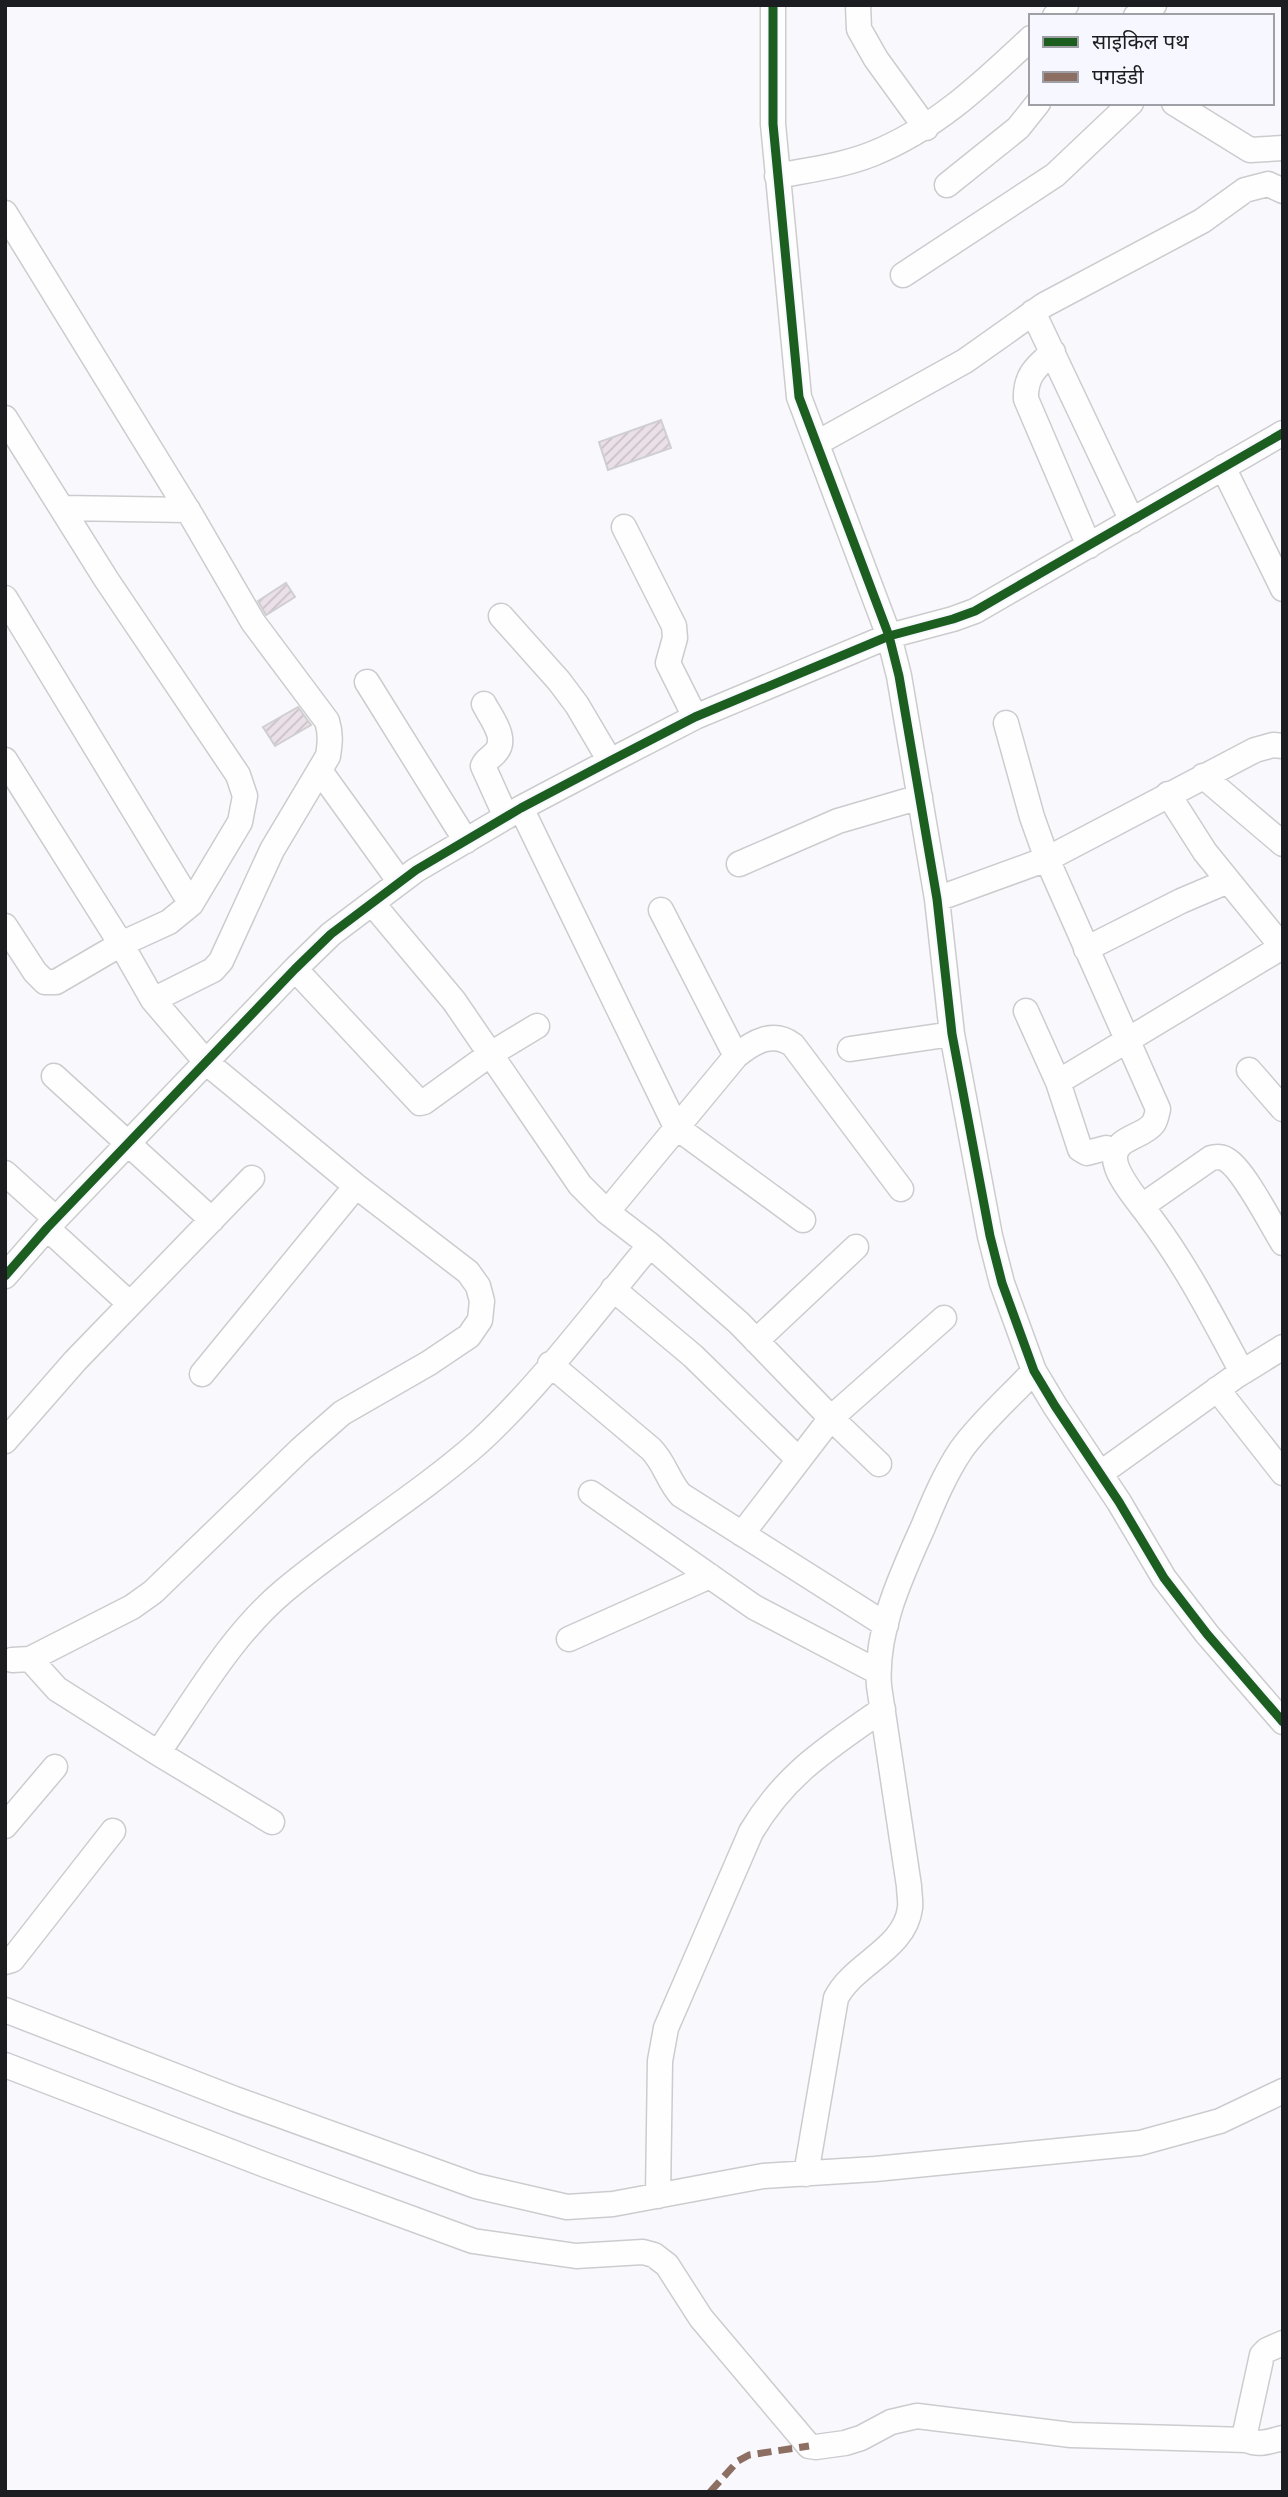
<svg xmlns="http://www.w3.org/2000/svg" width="1288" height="2497" font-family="'Open Sans','Noto Sans Devanagari',sans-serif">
	<defs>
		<pattern id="building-hatch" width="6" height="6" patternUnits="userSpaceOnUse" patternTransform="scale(1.75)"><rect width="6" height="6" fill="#ebe0e8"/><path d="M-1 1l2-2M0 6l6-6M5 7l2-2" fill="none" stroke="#c9c0c7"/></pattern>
	</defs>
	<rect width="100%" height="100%" fill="#f9f9fd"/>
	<!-- building -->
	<path fill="url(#building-hatch)" stroke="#cfced0" stroke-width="2" d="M661 420 671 448 608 470 599 442Z
		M286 583 295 597 266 615 258 601Z
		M298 707 311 725 275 746 263 727Z"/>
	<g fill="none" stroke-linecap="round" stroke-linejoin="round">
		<defs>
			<path id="minor" d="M773 5V124L799 397 889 636 899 676 937 899 952 1034 990 1236 1002 1283 1034 1371 1055 1406 1119 1502 1164 1578 1207 1634 1283 1722
				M858 5 859 29 876 59 926 128
				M1055 16 1066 5
				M1136 16 1154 5
				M1174 103 1250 150 1283 148
				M777 176C808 170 842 166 872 154 935 129 982 84 1031 38
				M947 185 1018 128 1038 103
				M5 213 192 517 253 622 327 721C331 734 330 743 328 756L272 850 221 961 213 970 153 1000
				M903 275 1055 175 1131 103
				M1033 312 1132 521
				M1053 352C1037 366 1025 375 1026 399L1089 546
				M5 418 106 579 238 775 245 796 240 822 191 904 169 922 121 944 56 982H45L35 972 5 926
				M817 443 965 361 1044 305 1202 221 1245 190 1268 184 1283 191
				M1223 467 1283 589
				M63 508 188 510
				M624 527 674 626 675 638 668 663 695 717
				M5 598 191 904
				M501 616 559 681 577 705 610 761
				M367 682 466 841
				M484 704C491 718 509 739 495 753 490 759 486 759 483 766L506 817
				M1006 723 1032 817 1047 859 1158 1109C1157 1114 1156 1120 1153 1124 1143 1137 1115 1138 1115 1157 1114 1174 1139 1202 1149 1216 1186 1265 1213 1318 1242 1372
				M5 760 121 944 153 1000 207 1063 356 1186 468 1272 478 1286 482 1301 480 1320 469 1336 429 1363 342 1413 301 1449 153 1592 132 1607 30 1659 12 1660
				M320 771 400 882
				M1203 776 1283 844
				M1168 794 1205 852 1283 948
				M521 808 676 1127 803 1220
				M739 864 838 821 920 797
				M937 899 1047 859 1255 750 1273 745 1283 746
				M372 903 454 1001 580 1185 607 1212 650 1245 739 1323 831 1418 879 1464
				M661 910 736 1056
				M1086 949 1181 901 1228 881
				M295 969 420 1103 424 1102 489 1055 537 1026
				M1026 1011 1058 1082 1080 1149 1087 1153 1106 1148 1114 1154
				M850 1049 952 1034
				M1249 1070 1283 1109
				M54 1076 212 1220
				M1058 1082 1282 947
				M5 1173 56 1219
				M1142 1206 1211 1158C1217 1157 1222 1156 1227 1160 1244 1170 1271 1224 1283 1243
				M607 1212 736 1056C753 1042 773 1030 793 1045L901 1189
				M47 1228 130 1304
				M5 1276 47 1228 295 969 331 934 416 870 521 808 610 761 695 717 889 636 953 619 975 611 1283 433
				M613 1289 693 1356 798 1459
				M756 1341 856 1247
				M550 1364 651 1449C665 1463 668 1481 681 1495L886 1625
				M202 1374 356 1186
				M1217 1389 1283 1473
				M5 1441 75 1361 252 1178
				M1101 1473 1236 1376 1283 1347
				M591 1493 754 1607 878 1672
				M742 1534 831 1418 944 1318
				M569 1639 710 1576
				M30 1659 57 1689 158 1753 272 1822
				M158 1753C196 1698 232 1634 285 1590 347 1538 418 1496 479 1442 540 1386 596 1310 650 1245
				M5 1826 55 1767
				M5 1962 12 1960 113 1831
				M5 2010 235 2099 476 2186 567 2207 613 2204 763 2176 875 2169 1140 2143 1220 2121 1283 2091
				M5 2065 268 2166 473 2241 576 2256 643 2252 654 2255 667 2265 701 2318 809 2446 816 2447 845 2443 861 2438 891 2422 917 2416 1071 2435 1247 2440
				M806 2174 836 1998C853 1964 905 1949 910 1908 911 1901 909 1893 909 1886L879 1686C875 1631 901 1576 923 1527 934 1500 945 1474 961 1450 981 1422 1010 1397 1034 1371
				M658 2196 660 2061 666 2028 751 1832C786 1773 828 1748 883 1709
				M1283 2343 1267 2350 1262 2355 1245 2433 1247 2440C1259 2446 1270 2441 1283 2438"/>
		</defs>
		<!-- minor casing -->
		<use href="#minor" stroke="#cccccf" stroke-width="27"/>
		<!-- minor -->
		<use href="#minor" stroke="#fefeff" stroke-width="24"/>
		<!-- quiet -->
		<path stroke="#8d6e63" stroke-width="7" stroke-dasharray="14 7" stroke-linecap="butt" d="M710 2492 738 2461 749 2455 809 2446"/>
		<defs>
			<path id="cycleway" d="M773 5V124L799 397 889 636 899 676 937 899 952 1034 990 1236 1002 1283 1034 1371 1055 1406 1119 1502 1164 1578 1207 1634 1283 1722
				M5 1276 47 1228 295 969 331 934 416 870 521 808 610 761 695 717 889 636 953 619 975 611 1283 433"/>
		</defs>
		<!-- cycleway casing -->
		<use href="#cycleway" stroke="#f7f8ff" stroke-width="13"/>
		<!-- cycleway -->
		<use href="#cycleway" stroke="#1b5e20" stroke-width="9"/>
	</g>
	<!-- border -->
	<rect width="1288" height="2497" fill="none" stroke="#1c1d20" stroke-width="14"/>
	<!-- legend -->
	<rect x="1029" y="14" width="245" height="91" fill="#f7f8ff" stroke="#9fa0a6" stroke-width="2"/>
	<rect x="1043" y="37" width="35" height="10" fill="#1b5e20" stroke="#9fa0a6" stroke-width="2"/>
	<text x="1092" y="49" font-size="21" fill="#1c1d20">साइकिल पथ</text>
	<rect x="1043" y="72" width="35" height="10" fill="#8d6e63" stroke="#9fa0a6" stroke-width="2"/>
	<text x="1092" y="84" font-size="21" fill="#1c1d20">पगडंडी</text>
</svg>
